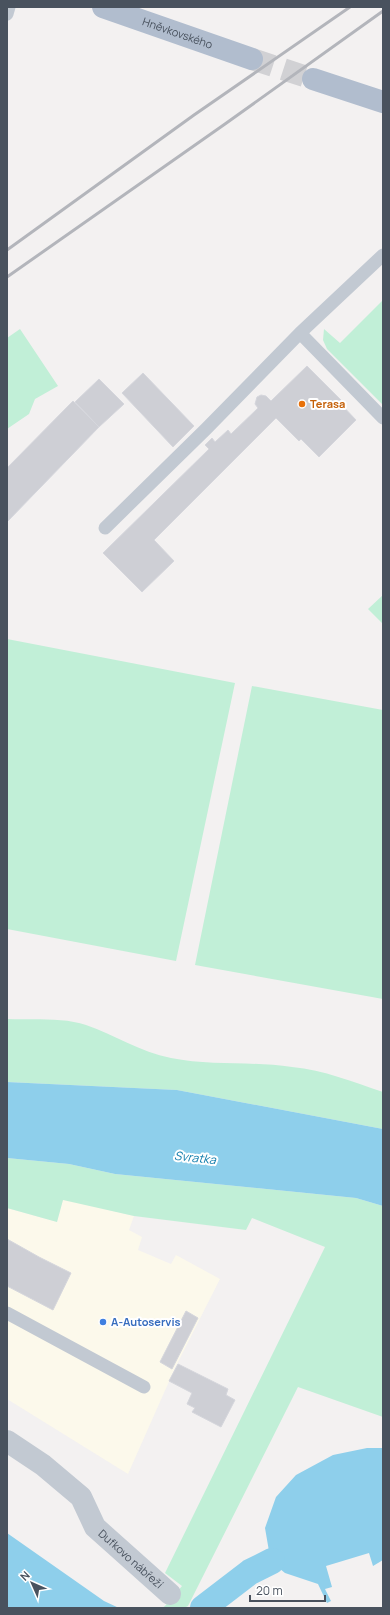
<svg xmlns="http://www.w3.org/2000/svg" width="390" height="1615" font-family="Manrope,sans-serif">
	<rect width="100%" height="100%" fill="#f3f1f1"/>
	<!-- commercial -->
	<path fill="#fcf9eb" d="M63 1199 134 1216 129 1230 142 1237 138 1250 171 1264 176 1255 220 1279 175 1368 128 1474 7 1399V1208L57 1222Z"/>
	<!-- green -->
	<path fill="#c1efd7" d="M383 300V405L327 349 323 340 324 329 340 343Z
		M20 329 58 386 35 399 29 414 7 429V338Z
		M383 595V624L368 609Z
		M7 639 235 683 176 961 7 929Z
		M252 686 383 710V999L195 965Z
		M7 1019C31 1020 63 1017 86 1025 115 1035 140 1052 171 1058 211 1066 252 1061 292 1067 324 1070 353 1082 383 1092V1129L177 1090 7 1082Z
		M7 1158 69 1164 115 1174 356 1198 383 1206V1417L298 1387 188 1606 184 1608H162L165 1606 182 1586 165 1573 325 1247 252 1218 246 1230 134 1216 63 1200 57 1222 7 1208Z"/>
	<!-- water -->
	<path fill="#8ecfeb" d="M7 1082 177 1090 383 1129V1206L356 1198 115 1174 69 1164 7 1158Z
		M367 1448H383V1560L373 1566 369 1553 326 1566 332 1587 325 1589 331 1601 327 1603 318 1584 285 1573 274 1564 270 1557 265 1528 276 1497 296 1475 333 1455Z
		M7 1533 104 1601 119 1608H7Z"/>
	<g fill="none" stroke-linecap="round" stroke-linejoin="round">
		<!-- canal -->
		<path stroke="#8ecfeb" stroke-width="26" d="M203 1608 250 1572 272 1561"/>
	</g>
	<!-- building -->
	<path fill="#cecfd5" stroke="#d5d6dc" d="M307 366 341 400 339 402 356 420 319 457 301 439 299 441 276 418 154 540 174 561 142 592 103 553 209 449 205 445 212 438 215 442 228 430 231 434 258 408 255 404 257 397 261 395 266 396 271 401Z
		M143 373 194 426 173 447 122 393Z
		M99 379 124 404 99 427 75 402Z
		M73 401 99 427 7 522V468Z
		M7 1239 39 1257 71 1273 53 1310 7 1286Z
		M186 1311 198 1318 172 1369 160 1362Z
		M178 1364 228 1389 226 1395 235 1400 221 1427 192 1412 195 1408 187 1404 192 1393 169 1381Z"/>
	<g fill="none" stroke-linecap="round" stroke-linejoin="round">
		<!-- primary-tunnel -->
		<path stroke="#d1d1d4" stroke-width="22" stroke-dasharray="22 11" stroke-linecap="butt" d="M252 59 313 79"/>
		<!-- lane -->
		<path stroke="#c2c9d2" stroke-width="13" d="M7 14 9 7
			M300 333 383 418
			M105 528 206 429 300 333 383 255
			M7 1313 144 1387"/>
		<!-- street -->
		<path stroke="#c2c9d2" stroke-width="22" id="s1" d="M7 1441 43 1465 81 1497 95 1527 170 1594"/>
		<!-- primary -->
		<g stroke="#b1bdce" stroke-width="22">
			<path id="s2" d="M103 7 252 59"/>
			<path d="M313 79 383 102"/>
		</g>
		<!-- rail -->
		<path stroke="#b3b5bb" stroke-width="3" d="M7 250 194 115 350 7
			M7 277 225 124 383 11"/>
	</g>
	<!-- markers -->
	<circle fill="#e8710a" stroke="#fff" stroke-width="1.5" cx="302" cy="404" r="4"/>
	<circle fill="#3f7fe0" stroke="#fff" stroke-width="1.5" cx="103" cy="1322" r="4"/>
	<g text-anchor="middle" stroke-width="4" stroke-linejoin="round" paint-order="stroke">
		<!-- street labels -->
		<g font-size="11" fill="#49525e" stroke="#fff">
			<text dy="4" stroke="none"><textPath href="#s2" startOffset="79">Hněvkovského</textPath></text>
			<text dy="4" stroke="none"><textPath href="#s1" startOffset="174">Dufkovo nábřeží</textPath></text>
		</g>
		<!-- food labels -->
		<g font-size="11" font-weight="bold" fill="#c56008" stroke="#fff" text-anchor="start">
			<text x="310" y="408">Terasa</text>
		</g>
		<!-- shop labels -->
		<g font-size="11" font-weight="bold" fill="#366cbe" stroke="#fff" text-anchor="start">
			<text x="111" y="1326">A-Autoservis</text>
		</g>
		<!-- water labels -->
		<g font-size="12" font-style="italic" fill="#0f7cab" stroke="#fff">
			<text transform="translate(195 1158) rotate(6)" y="4">Svratka</text>
		</g>
	</g>
	<!-- border -->
	<rect width="390" height="1615" fill="none" stroke="#49525e" stroke-width="16"/>
	<!-- north arrow -->
	<g transform="translate(32 1583) rotate(315)" stroke="#ffffff" stroke-width="3" paint-order="stroke">
	<path d="M0-3L7 15L0 10L-7 15Z" fill="#49525e"/>
	<text y="-6" font-size="11" font-weight="bold" text-anchor="middle" fill="#49525e">N</text>
	</g>
	<!-- scale -->
	<path d="M250 1595v6h75v-6" fill="none" stroke="#49525e" stroke-width="2"/>
	<text x="256" y="1595" font-size="12" fill="#49525e" stroke="#ffffff" stroke-width="3" paint-order="stroke">20 m</text>
</svg>
